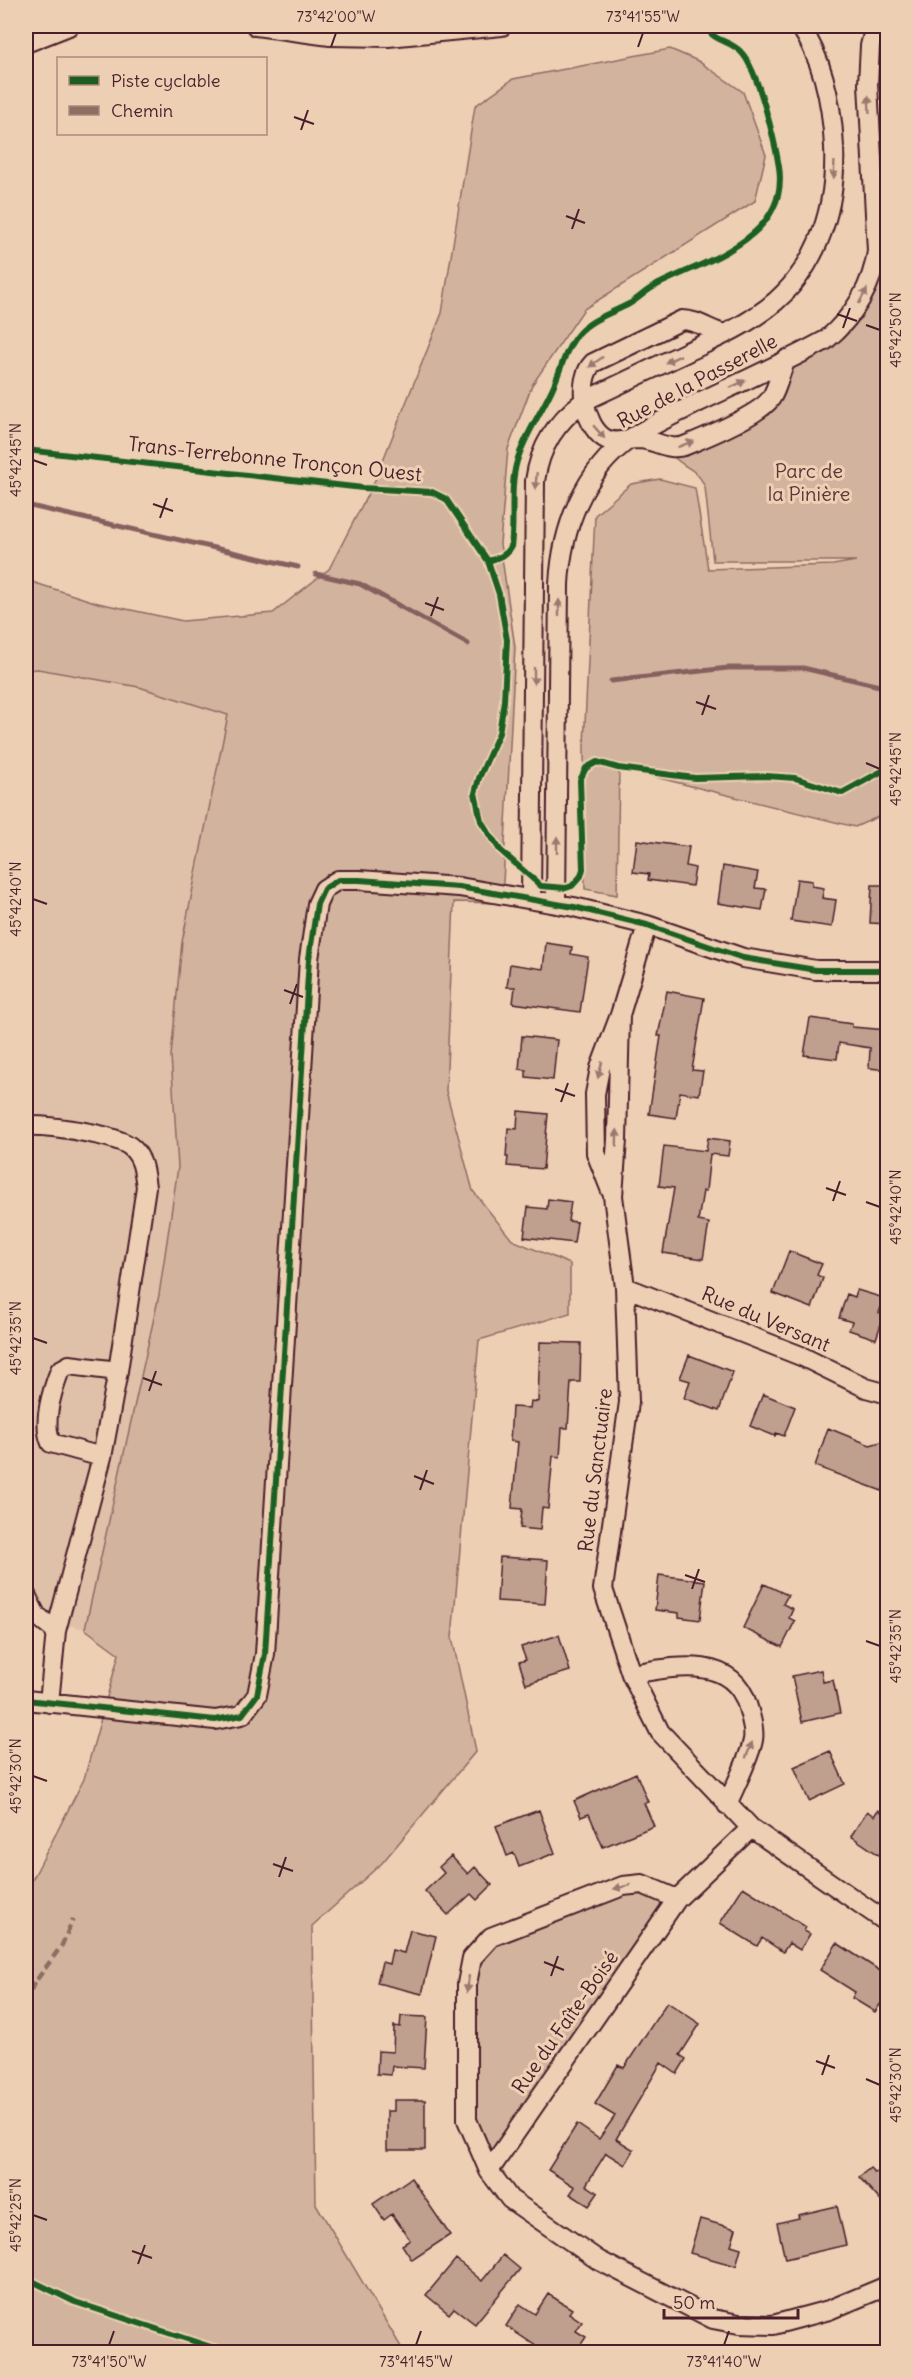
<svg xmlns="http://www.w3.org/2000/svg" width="913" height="2378" font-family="Delius,sans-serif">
	<rect width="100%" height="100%" fill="#edd0b4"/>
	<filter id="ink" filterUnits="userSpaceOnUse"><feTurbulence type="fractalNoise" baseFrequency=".0167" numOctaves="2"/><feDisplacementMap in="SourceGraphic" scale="12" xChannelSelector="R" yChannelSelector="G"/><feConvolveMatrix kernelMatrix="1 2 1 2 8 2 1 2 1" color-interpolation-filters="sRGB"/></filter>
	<g filter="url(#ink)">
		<!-- built -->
		<path fill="#dfc1a9" d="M38 669 139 687 228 715 182 942 171 1056 178 1167 159 1295 85 1629 26 1616V670Z"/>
		<!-- green -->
		<path fill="#d2b49e" stroke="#8e6a64" stroke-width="1.5" d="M670 49 698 61 743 92 766 155 755 201 584 309 532 385 508 449 500 544 515 647 502 903 454 902 446 1091 473 1191 512 1240 570 1264V1313L479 1340 452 1637 476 1751 382 1863 312 1926 316 2204 404 2352H26V1892L84 1779 119 1654 85 1629 159 1295 178 1167 171 1056 182 942 228 715 139 687 38 669 26 670V580L98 603 183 621 273 613 329 569 375 480 442 313 475 106 513 79Z
			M886 228 887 813 855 827 619 768 617 895 585 889 584 745 595 515 631 484 660 479 695 488 708 569 833 565 856 561H713L705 487C697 468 687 470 674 457L686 455 769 415C785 400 782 383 794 367 806 360 820 355 831 347 871 321 885 272 886 228Z
			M623 1886 677 1899 489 2171 467 2120V1984L491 1937Z"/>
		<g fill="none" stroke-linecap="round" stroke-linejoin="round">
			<!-- stream -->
			<path stroke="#86605e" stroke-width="5" d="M26 505 298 567
				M316 574 360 584 468 644
				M611 681 728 668H803L888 688"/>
		</g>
		<!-- building -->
		<path fill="#bf9f8e" stroke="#4a1f2b" stroke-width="1.5" d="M637 840 689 847 686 866 695 868 692 886 648 880 649 874 633 872Z
			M723 866 758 872 755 888 766 889 762 910 718 903Z
			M797 879 812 881V886L824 888 822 898 836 900 832 927 791 921Z
			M872 885H888V924L870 923Z
			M546 943 572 947 571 954 588 957 580 1012 513 1003 515 987H507L510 964 543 969Z
			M667 991 704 998 692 1070 703 1071 699 1095 680 1092 676 1118 649 1114 661 1036H658Z
			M810 1018 852 1024V1027L888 1030V1070L869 1068 870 1048 839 1043 837 1059 804 1055Z
			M522 1036 557 1040 553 1080 526 1077V1070L519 1069Z
			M518 1111 548 1114 543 1169 507 1166 508 1157H506L508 1128 517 1129Z
			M708 1138 730 1141 728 1156 710 1154 706 1191H703L698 1221 709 1223 703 1259 663 1253 674 1188 659 1186 664 1146 706 1151Z
			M548 1199 571 1202 568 1221 577 1222 574 1243 524 1237 528 1207 547 1209Z
			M789 1251 822 1264 817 1275 823 1278 812 1308 773 1293Z
			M857 1290 884 1298 879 1313 884 1315 876 1339 849 1330 852 1322 839 1318 847 1294 855 1297Z
			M540 1342 581 1343 580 1382H571L568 1428H562L560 1457 553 1456 548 1509 542 1508 540 1530 520 1528 522 1509 512 1508 518 1442 510 1441 512 1407 530 1408 531 1401 538 1402Z
			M689 1355 733 1372 719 1411 684 1398 690 1381 680 1378Z
			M763 1394 795 1407 784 1436 776 1433 775 1436 750 1426Z
			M828 1428 870 1445 888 1440V1478L882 1491 815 1466Z
			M500 1557 548 1560 545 1604 497 1601Z
			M659 1575 705 1581 700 1620 679 1617V1613L655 1610Z
			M764 1584 788 1595 783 1604 793 1609 789 1618 795 1621 782 1647 743 1628Z
			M559 1635 570 1671 526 1684 519 1662 526 1660 521 1647Z
			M821 1670 823 1682 833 1680 840 1713 802 1722 792 1676Z
			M830 1751 845 1784 809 1801 794 1767Z
			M636 1773 648 1802 644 1803 654 1826 603 1847 589 1814 581 1817 574 1801Z
			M539 1810 555 1853 519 1867 514 1853 507 1856 496 1826Z
			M878 1810 888 1816V1861L851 1836 867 1811 874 1816Z
			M451 1856 468 1874 475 1867 492 1885 477 1900 471 1894 448 1915 425 1891 444 1873 439 1867Z
			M743 1887 806 1927 804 1931 810 1934 800 1950 789 1943 783 1952 762 1938 757 1946 720 1923Z
			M410 1930 436 1936 422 1994 377 1983 382 1962 389 1964 392 1950 404 1953Z
			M837 1943 888 1976V1993L875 2012 852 1998 855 1992 820 1970Z
			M667 2002 700 2024 680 2055 686 2059 677 2074 661 2063 616 2139 634 2150 625 2165 606 2153 586 2185 598 2193 589 2206 570 2194 575 2187 548 2170 577 2124 599 2139 615 2116 595 2104 618 2065 624 2068Z
			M401 2016 427 2017 424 2068 392 2066 391 2075 377 2074 378 2051 393 2052 394 2026 400 2027Z
			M394 2100H425V2150H387V2111H394Z
			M888 2162V2209L859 2177 870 2168 875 2173Z
			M411 2178 450 2235 412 2260 402 2245 410 2240 392 2214 384 2220 373 2204Z
			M837 2206 846 2245 785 2259 777 2223 799 2218 798 2215Z
			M700 2219 736 2229 731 2245 741 2248 736 2266 690 2253Z
			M503 2255 520 2269 475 2324 454 2308 449 2314 426 2295 456 2259 482 2281Z
			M548 2294 572 2309 569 2313 582 2322 576 2331 586 2337 576 2352H545L506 2326 520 2304 535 2314Z"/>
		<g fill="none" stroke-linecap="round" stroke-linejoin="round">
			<defs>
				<path id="minor" d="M256 26 330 36 388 37 502 26
					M26 43 69 26
					M725 334C710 331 698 320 682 320L593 363C576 380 584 425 604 438 615 445 627 439 639 439 656 440 668 451 684 446 704 438 761 414 771 398 779 386 779 372 787 359
					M531 899 535 481C540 446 556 422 584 401 619 385 653 368 687 352 710 341 735 331 756 316 814 279 837 213 834 147 832 104 824 61 800 26
					M556 904 559 584C562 529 583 471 631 438 651 425 674 415 695 404 739 383 784 363 826 340 854 316 872 288 877 251L868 84 870 46 875 26
					M620 1015 617 1140 613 1196 625 1287 629 1402 603 1589 631 1674 660 1732 751 1828 888 1923
					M26 1126C46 1125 118 1134 132 1148 143 1158 144 1173 146 1187L118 1371 102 1457 56 1631 36 1615 26 1595
					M611 1191 596 1153 595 1094 600 1068 620 1015 647 925
					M625 1287 801 1356 866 1388 888 1394
					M102 1457 51 1443C42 1422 52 1391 60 1370L69 1365 118 1371
					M631 1674C670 1668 731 1653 747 1704 750 1715 755 1729 753 1740 750 1757 734 1788 727 1805
					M26 1700 215 1720 242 1715 257 1695 265 1654 309 959 317 904 324 889 338 880H359L459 887 574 907 647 925 743 958 816 970H888
					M49 1703 56 1631
					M751 1828 677 1899 489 2171 510 2199 598 2260 713 2319 739 2324 773 2325 829 2310 882 2288 888 2284
					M489 2171 467 2120V1984L472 1958 491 1937 623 1886 642 1884 677 1899"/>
			</defs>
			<!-- minor casing -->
			<use href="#minor" stroke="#4a1f2b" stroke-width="22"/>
			<!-- minor -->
			<use href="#minor" stroke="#edd0b4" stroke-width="18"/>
			<!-- quiet -->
			<path stroke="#8d6e63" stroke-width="4.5" stroke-dasharray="9 4.5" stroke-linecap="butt" d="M26 2004 33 1985 62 1945 73 1919
				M26 2057 29 2095 26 2144"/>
			<defs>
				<path id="cycleway" d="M26 450 363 488 432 492 446 499 488 561 499 594 507 640 504 701 499 733 479 778 475 793 481 821 500 850 541 886 566 888 572 886 581 876 583 869 580 780 586 768 597 762 618 768 695 778 766 776 795 778 842 793 888 768
					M488 561C498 558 506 556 511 547 515 518 509 488 517 461 525 434 542 412 553 387 561 370 565 349 578 334 591 319 612 313 629 304 638 299 645 291 655 286 703 261 790 239 779 167 775 142 758 69 741 52 730 40 713 42 706 26
					M26 1700 215 1720 242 1715 257 1695 265 1654 309 959 317 904 324 889 338 880H359L459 887 574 907 647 925 743 958 816 970H888
					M26 2278 75 2302 226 2352"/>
			</defs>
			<!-- cycleway casing -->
			<use href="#cycleway" stroke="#edd0b4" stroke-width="10"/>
			<!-- cycleway -->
			<use href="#cycleway" stroke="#1b5e20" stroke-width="6"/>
		</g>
		<!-- one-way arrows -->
		<defs><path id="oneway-solid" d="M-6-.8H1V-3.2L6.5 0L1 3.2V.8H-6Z" transform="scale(1.5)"/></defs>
		<g fill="#9c7870">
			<use href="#oneway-solid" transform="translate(869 104) rotate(-93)"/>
			<use href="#oneway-solid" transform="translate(834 170) rotate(93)"/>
			<use href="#oneway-solid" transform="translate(863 296) rotate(-62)"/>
			<use href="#oneway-solid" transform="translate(673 359) rotate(154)"/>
			<use href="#oneway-solid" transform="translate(596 362) rotate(143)"/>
			<use href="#oneway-solid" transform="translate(738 384) rotate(-26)"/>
			<use href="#oneway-solid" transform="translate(599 432) rotate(49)"/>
			<use href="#oneway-solid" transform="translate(686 444) rotate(-20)"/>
			<use href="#oneway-solid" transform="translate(536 481) rotate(95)"/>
			<use href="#oneway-solid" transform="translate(559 608) rotate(-90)"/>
			<use href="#oneway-solid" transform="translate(534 676) rotate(90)"/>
			<use href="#oneway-solid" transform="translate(557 845) rotate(-90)"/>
			<use href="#oneway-solid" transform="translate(600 1070) rotate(105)"/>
			<use href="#oneway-solid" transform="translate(617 1138) rotate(-88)"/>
			<use href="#oneway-solid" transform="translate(749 1750) rotate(-68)"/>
			<use href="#oneway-solid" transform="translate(622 1887) rotate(167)"/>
			<use href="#oneway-solid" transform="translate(468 1984) rotate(96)"/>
		</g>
	</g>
	<!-- ticks -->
	<path fill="none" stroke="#4a1f2b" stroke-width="2" d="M331 47 336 33M638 47 643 33M294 117 314 124M301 130 308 110M566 216 585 223M572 229 579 209M837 314 857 321M866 325 880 330M843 328 850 308M33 460 47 465M153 504 173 511M160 518 167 498M425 603 444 610M431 616 438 597M696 702 716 709M702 715 709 695M866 763 880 769M33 899 47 904M284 990 303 997M290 1004 297 984M555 1089 575 1096M561 1102 568 1083M826 1188 846 1195M833 1201 840 1181M866 1202 880 1207M33 1338 47 1343M143 1378 162 1385M149 1391 156 1371M414 1476 434 1484M420 1490 427 1470M685 1575 705 1582M692 1589 699 1569M866 1641 880 1646M33 1776 47 1781M273 1864 293 1871M279 1877 286 1857M544 1962 564 1970M551 1976 558 1956M816 2061 835 2068M822 2075 829 2055M866 2079 880 2085M33 2215 47 2220M132 2251 152 2258M138 2264 145 2245M109 2345 114 2331M416 2345 421 2331M724 2345 729 2331"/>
	<g text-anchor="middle" stroke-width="6" stroke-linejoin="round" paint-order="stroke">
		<!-- street labels -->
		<g font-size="20" fill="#4a1f2b" stroke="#edd0b4">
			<text transform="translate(697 381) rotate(-28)" y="7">Rue de la Passerelle</text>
			<text transform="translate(275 459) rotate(6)" y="7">Trans-Terrebonne Tronçon Ouest</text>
			<text transform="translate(766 1319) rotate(23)" y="7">Rue du Versant</text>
			<text transform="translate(595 1470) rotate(-83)" y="7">Rue du Sanctuaire</text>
			<text transform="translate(565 2022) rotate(-55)" y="7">Rue du Faîte-Boisé</text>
		</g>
		<!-- park labels -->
		<g font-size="20" fill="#5e353c" stroke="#edd0b4">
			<text x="809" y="478">Parc de<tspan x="809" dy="23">la Pinière</tspan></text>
		</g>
	</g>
	<!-- margin -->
	<rect width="913" height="2378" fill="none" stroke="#edd0b4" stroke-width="66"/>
	<!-- legend -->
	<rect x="57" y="57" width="210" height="78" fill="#edd0b4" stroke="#ac897d" stroke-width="1.5"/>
	<rect x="69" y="76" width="30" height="9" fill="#1b5e20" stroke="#ac897d" stroke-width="1.5"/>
	<text x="111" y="87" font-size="18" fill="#4a1f2b">Piste cyclable</text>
	<rect x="69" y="106" width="30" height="9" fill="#8d6e63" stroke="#ac897d" stroke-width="1.5"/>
	<text x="111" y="117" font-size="18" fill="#4a1f2b">Chemin</text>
	<!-- scale -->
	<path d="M664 2309v9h134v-9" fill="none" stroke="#4a1f2b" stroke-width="3"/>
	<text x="673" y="2309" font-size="18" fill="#4a1f2b" stroke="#edd0b4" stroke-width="4.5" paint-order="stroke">50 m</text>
	<rect x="33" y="33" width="847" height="2312" fill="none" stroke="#4a1f2b" stroke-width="2"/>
	<g font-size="15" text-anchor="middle" fill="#4a1f2b">
		<text x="336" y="22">73°42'00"W</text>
		<text x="643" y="22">73°41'55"W</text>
		<text transform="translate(896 330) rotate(-90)" y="5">45°42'50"N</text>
		<text transform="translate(16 460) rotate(-90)" y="5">45°42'45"N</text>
		<text transform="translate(896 769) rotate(-90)" y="5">45°42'45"N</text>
		<text transform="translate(16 899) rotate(-90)" y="5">45°42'40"N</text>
		<text transform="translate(896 1207) rotate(-90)" y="5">45°42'40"N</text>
		<text transform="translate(16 1338) rotate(-90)" y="5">45°42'35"N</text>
		<text transform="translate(896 1646) rotate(-90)" y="5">45°42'35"N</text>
		<text transform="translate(16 1776) rotate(-90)" y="5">45°42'30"N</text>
		<text transform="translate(896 2085) rotate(-90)" y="5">45°42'30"N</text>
		<text transform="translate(16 2215) rotate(-90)" y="5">45°42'25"N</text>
		<text x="109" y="2367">73°41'50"W</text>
		<text x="416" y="2367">73°41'45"W</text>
		<text x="724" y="2367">73°41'40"W</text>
	</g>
</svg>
